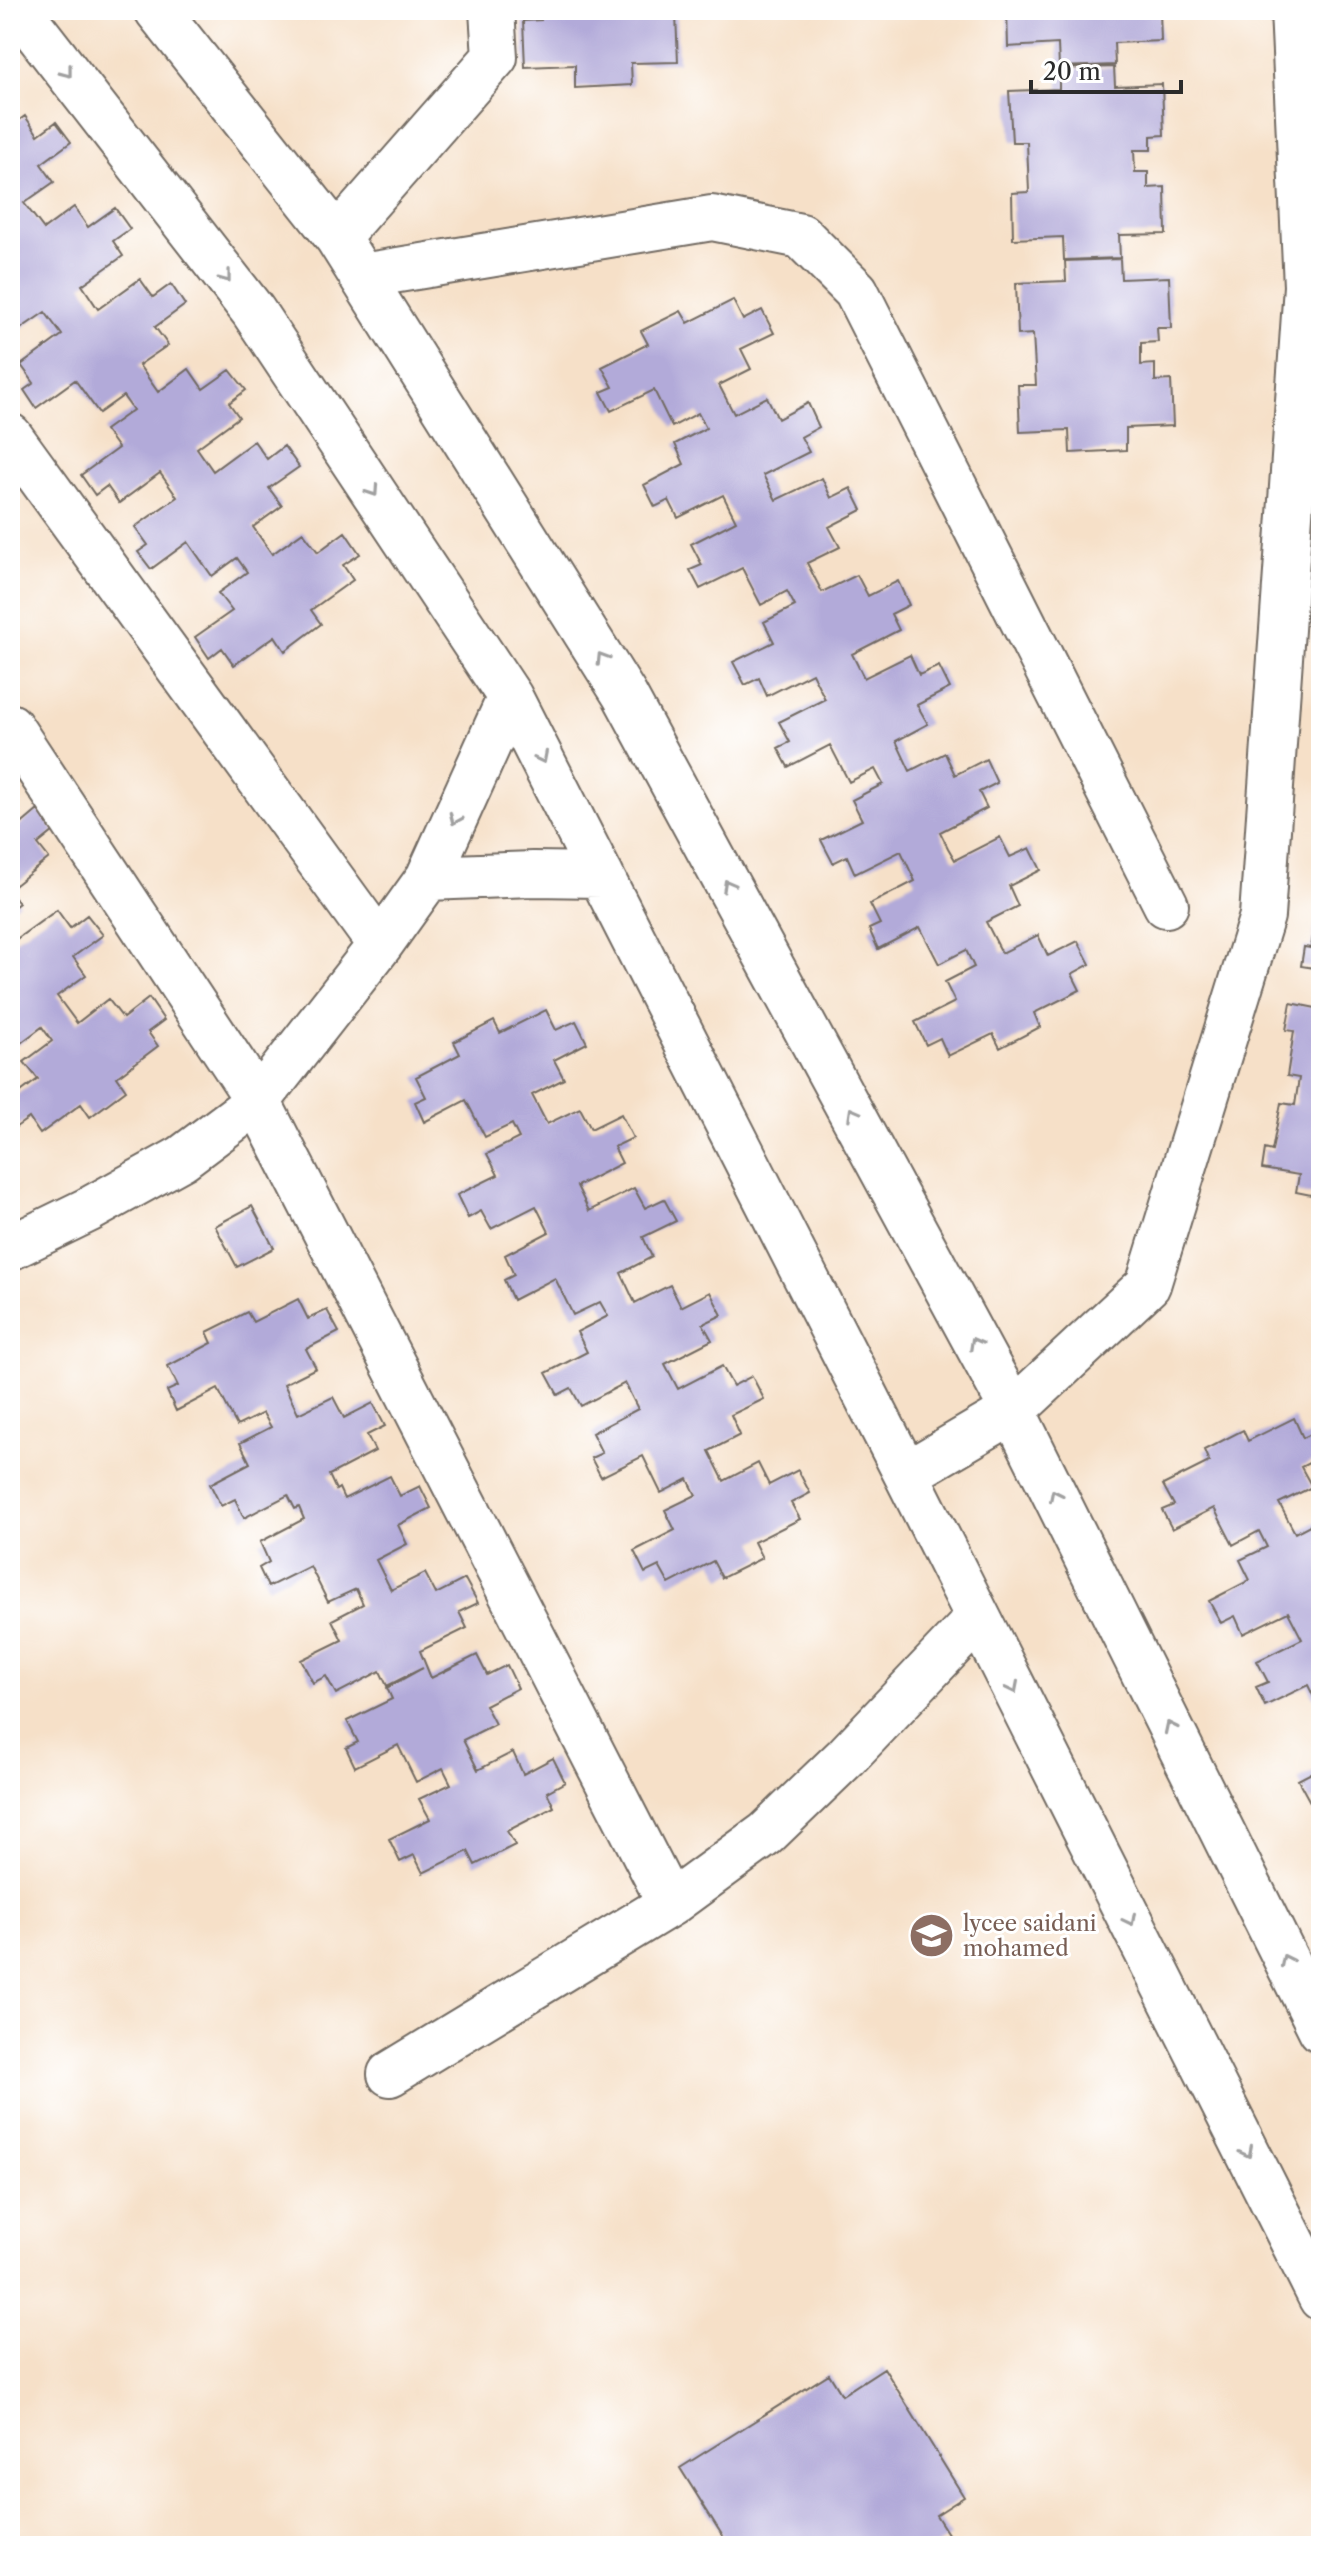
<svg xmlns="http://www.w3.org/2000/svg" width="1331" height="2556" font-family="'Libre Caslon Text',serif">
	<rect width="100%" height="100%" fill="#fff"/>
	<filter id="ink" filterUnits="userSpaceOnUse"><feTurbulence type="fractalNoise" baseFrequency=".0125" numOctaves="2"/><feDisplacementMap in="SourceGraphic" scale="16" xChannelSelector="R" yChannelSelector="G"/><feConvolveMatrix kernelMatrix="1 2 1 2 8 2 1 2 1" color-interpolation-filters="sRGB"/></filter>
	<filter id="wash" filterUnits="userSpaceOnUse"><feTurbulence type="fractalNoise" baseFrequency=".006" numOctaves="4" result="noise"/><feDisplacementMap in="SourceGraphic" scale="32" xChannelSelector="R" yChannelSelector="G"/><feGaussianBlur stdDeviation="1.8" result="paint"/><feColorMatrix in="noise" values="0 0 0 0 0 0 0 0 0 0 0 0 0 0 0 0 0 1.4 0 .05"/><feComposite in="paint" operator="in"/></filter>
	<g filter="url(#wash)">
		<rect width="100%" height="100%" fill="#f6e0c8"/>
		<g id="blocks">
			<!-- building -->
			<path fill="#b2aad9" d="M540 10H660V16L676 15 678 62 631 63 632 85 575 88V65L525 67 523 21 541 20Z
				M1007 10H1160L1161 41 1114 43 1115 65 1059 67 1058 44 1008 47Z
				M1114 67 1115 86 1162 84 1164 135 1151 136V150H1134L1135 172H1148V188L1165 187 1166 234 1119 235 1120 258 1064 260 1063 237 1013 239 1012 193 1029 192 1027 142H1012L1009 91 1059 89V69Z
				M25 116 38 135 56 122 71 142 41 164 54 182 24 203 44 229 74 207 88 227 115 208 130 229 113 241 123 256 82 285 98 309 140 279 153 297 171 284 185 305 155 327 168 345 139 365 158 392 189 369 203 389 230 370 246 390 229 403 239 417 197 448 213 471 254 441 267 459 284 446 299 467 269 488 282 506 253 527 272 554 303 532 318 552 345 532 360 554 343 565 353 580 311 610 321 624 285 651 275 636 234 665 222 648 209 658 195 637 232 611 218 593 247 572 237 558 212 576 188 542 151 569 138 552 148 545 135 527 177 497 160 473 119 503 107 486 95 495 81 475 118 448 105 430 133 410 123 396 99 413 75 380 36 408 24 390 34 383 21 365 62 335 45 312 10 336V253L18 247 10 235V127Z
				M1120 259 1121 279 1169 277 1171 328H1157L1158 342 1141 343V365L1155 364V381L1171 380 1173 426 1126 428V450L1070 453 1069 430 1020 432 1018 385H1036L1033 334 1018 335 1016 283 1066 281 1065 261Z
				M733 300 743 320 762 310 774 333 741 349 751 369 719 385 734 414 767 397 778 419 808 403 819 427 801 437 809 452 763 475 776 500 822 478 831 498 851 488 862 510 829 527 840 547 807 563 822 592 857 575 868 596 898 581 909 605 891 614 899 630 852 654 864 678 910 655 919 675 939 666 950 688 917 705 928 724 896 741 910 771 945 753 955 775 986 759 997 783 979 792 987 808 940 832 948 848 955 860 1000 837 1010 857 1030 848 1041 870 1009 886 1018 906 986 922 1002 953 1038 935 1048 956 1078 941 1090 964 1072 974 1080 990 1034 1013 1040 1027 1000 1048 993 1034 948 1056 940 1038 926 1045 915 1022 955 1002 945 982 974 967 966 950 939 964 920 927 878 949 869 929 880 924 870 904 915 881 901 851 855 874 847 856 833 863 821 840 862 820 852 800 883 784 875 769 849 782 830 745 788 767 778 748 790 742 779 722 825 699 812 673 767 696 759 678 745 685 733 662 774 642 764 622 795 606 787 591 761 605 742 568 700 589 690 570 702 565 691 544 736 521 723 495 678 518 669 500 655 507 644 485 684 464 675 444 706 428 698 413 672 427 654 390 611 411 601 392 613 387 602 367 648 344 641 331 681 311 688 323Z
				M38 810 54 831 38 844 49 858 10 889V829L12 832Z
				M10 892 19 903 10 910Z
				M1319 902H1321V969L1301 966 1304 947 1311 948Z
				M57 910 70 928 87 915 103 935 73 957 86 975 57 996 77 1023 108 999 123 1018 149 998 164 1020 148 1032 158 1046 117 1077 126 1090 90 1117 81 1104 40 1134 29 1118 16 1127 10 1119V1100L38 1079 24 1062 52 1041 42 1027 18 1045 10 1034V933L15 940Z
				M1291 1003 1321 1009V1197L1296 1192 1299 1175 1262 1169 1265 1149 1272 1151 1281 1103 1295 1105 1299 1078 1287 1076 1294 1031 1286 1030Z
				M546 1010 556 1030 576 1021 587 1043 554 1060 564 1079 532 1095 547 1124 580 1108 591 1129 621 1114 633 1138 614 1147 622 1163 577 1186 589 1211 634 1188 645 1208 664 1199 676 1221 643 1237 652 1257 621 1273 635 1303 670 1285 681 1307 710 1292 722 1315 703 1324 712 1340 665 1364 678 1389 722 1366 733 1386 752 1376 764 1399 731 1415 740 1435 709 1451 724 1481 758 1463 769 1485 798 1470 810 1493 791 1503 800 1519 754 1542 762 1558 722 1578 713 1561 669 1584 659 1566 645 1573 634 1551 675 1530 665 1510 696 1495 688 1479 661 1493 643 1456 601 1477 591 1458 602 1453 592 1433 638 1409 625 1383 581 1406 571 1388 558 1395 546 1373 587 1352 577 1332 608 1316 600 1302 573 1315 555 1278 513 1300 504 1280 514 1275 505 1255 549 1232 536 1206 491 1229 481 1211 468 1218 457 1195 498 1175 487 1154 519 1138 512 1124 485 1137 466 1100 424 1122 415 1102 426 1097 416 1077 460 1054 454 1042 494 1021 500 1033Z
				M252 1206 274 1248 237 1267 215 1226Z
				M298 1299 308 1319 327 1310 339 1332 306 1349 316 1368 284 1384 298 1414 333 1397 344 1418 373 1403 385 1426 367 1435 375 1451 329 1475 336 1490 339 1488 344 1499 390 1476 400 1496 420 1486 431 1508 398 1525 407 1544 376 1560 391 1590 425 1573 436 1594 465 1579 478 1603 459 1612 467 1628 420 1651 431 1678 477 1655 487 1675 507 1665 518 1688 485 1705 495 1724 463 1740 478 1770 513 1752 523 1774 553 1758 565 1782 547 1792 554 1807 507 1831 515 1845 475 1865 468 1851 423 1873 414 1855 400 1862 389 1839 430 1819 419 1799 451 1784 443 1768 416 1782 398 1745 355 1767 346 1748 358 1742 347 1721 392 1699 387 1688 423 1668 387 1686 380 1671 336 1694 326 1676 313 1683 301 1660 342 1640 332 1620 363 1604 356 1589 328 1602 310 1566 268 1587 259 1568 269 1562 260 1542 304 1519 299 1507 295 1509 288 1495 244 1518 235 1499 221 1506 210 1484 250 1463 240 1443 271 1427 263 1413 237 1426 218 1389 176 1411 167 1391 178 1386 168 1366 212 1343 207 1332 247 1312 253 1322Z
				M1294 1418 1303 1438 1321 1429V1457L1301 1467 1312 1487 1279 1503 1295 1533 1321 1519V1712L1308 1685 1265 1706 1256 1687 1268 1682 1257 1661 1302 1639 1288 1612 1243 1634 1235 1616 1221 1623 1209 1601 1250 1580 1240 1560 1267 1547 1259 1531 1233 1545 1214 1508 1172 1529 1162 1510 1174 1505 1163 1485 1209 1462 1204 1450 1243 1430 1248 1441Z
				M1321 1768V1796L1310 1802 1298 1780Z
				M884 2368 964 2497 936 2515 950 2537 936 2546H729L680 2468 829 2374 842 2395Z"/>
		</g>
	</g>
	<g filter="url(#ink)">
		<use href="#blocks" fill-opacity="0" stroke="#726a62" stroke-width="2"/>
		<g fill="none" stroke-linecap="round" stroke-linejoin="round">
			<defs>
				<path id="minor" d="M19 10 253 311 510 697 906 1474 1321 2298
					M157 10 337 237 624 694 1013 1411 1321 2030
					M337 237 495 57 492 10
					M362 276 712 218 801 236 856 291 1166 905
					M10 436 380 945
					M510 697 428 878 533 874 601 875
					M10 726 258 1101 670 1904
					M10 1248 88 1210 182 1158 258 1101 380 945 428 878
					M906 1474 1013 1411 1148 1285 1262 916 1306 286 1293 10
					M390 2074 670 1904 766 1834 846 1757 978 1618"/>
			</defs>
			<!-- minor casing -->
			<use href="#minor" stroke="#726a62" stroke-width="48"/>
			<!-- minor -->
			<use href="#minor" stroke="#fff" stroke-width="44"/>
		</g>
		<!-- one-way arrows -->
		<defs><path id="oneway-chevron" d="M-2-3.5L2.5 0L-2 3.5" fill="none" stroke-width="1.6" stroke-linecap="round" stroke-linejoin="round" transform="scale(2)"/></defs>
		<g stroke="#a0a0a0">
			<use href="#oneway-chevron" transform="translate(67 72) rotate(52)"/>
			<use href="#oneway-chevron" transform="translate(226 277) rotate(52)"/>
			<use href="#oneway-chevron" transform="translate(373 491) rotate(56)"/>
			<use href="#oneway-chevron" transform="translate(602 658) rotate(-122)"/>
			<use href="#oneway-chevron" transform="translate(542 758) rotate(63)"/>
			<use href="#oneway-chevron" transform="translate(455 819) rotate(114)"/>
			<use href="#oneway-chevron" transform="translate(728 885) rotate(-119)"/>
			<use href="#oneway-chevron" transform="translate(853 1113) rotate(-119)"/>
			<use href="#oneway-chevron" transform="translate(975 1343) rotate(-119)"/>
			<use href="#oneway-chevron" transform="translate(1055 1495) rotate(-116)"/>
			<use href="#oneway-chevron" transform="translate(1013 1688) rotate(63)"/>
			<use href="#oneway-chevron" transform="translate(1170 1727) rotate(-116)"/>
			<use href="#oneway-chevron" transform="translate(1130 1920) rotate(63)"/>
			<use href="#oneway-chevron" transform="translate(1286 1960) rotate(-116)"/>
			<use href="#oneway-chevron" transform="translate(1247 2152) rotate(63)"/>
		</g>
	</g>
	<!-- icons -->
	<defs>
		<symbol id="school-disc" viewBox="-11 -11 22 22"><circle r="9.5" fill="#8d6e63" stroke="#fff"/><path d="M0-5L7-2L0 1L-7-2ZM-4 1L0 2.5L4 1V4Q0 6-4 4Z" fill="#fff"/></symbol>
	</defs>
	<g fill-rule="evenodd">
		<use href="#school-disc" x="906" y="1910" width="51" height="51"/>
	</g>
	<g text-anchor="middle" stroke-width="6" stroke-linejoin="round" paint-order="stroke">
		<!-- education labels -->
		<g font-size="22" fill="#785e54" stroke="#fff" text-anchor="start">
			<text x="963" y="1931">lycee saidani<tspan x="963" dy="25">mohamed</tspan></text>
		</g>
	</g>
	<!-- margin -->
	<rect width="1331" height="2556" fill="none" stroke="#fff" stroke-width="40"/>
	<!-- scale -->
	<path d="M1031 80v12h150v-12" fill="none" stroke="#2b2b2b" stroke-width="4"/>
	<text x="1043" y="80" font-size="24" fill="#2b2b2b" stroke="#ffffff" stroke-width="6" paint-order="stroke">20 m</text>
</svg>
